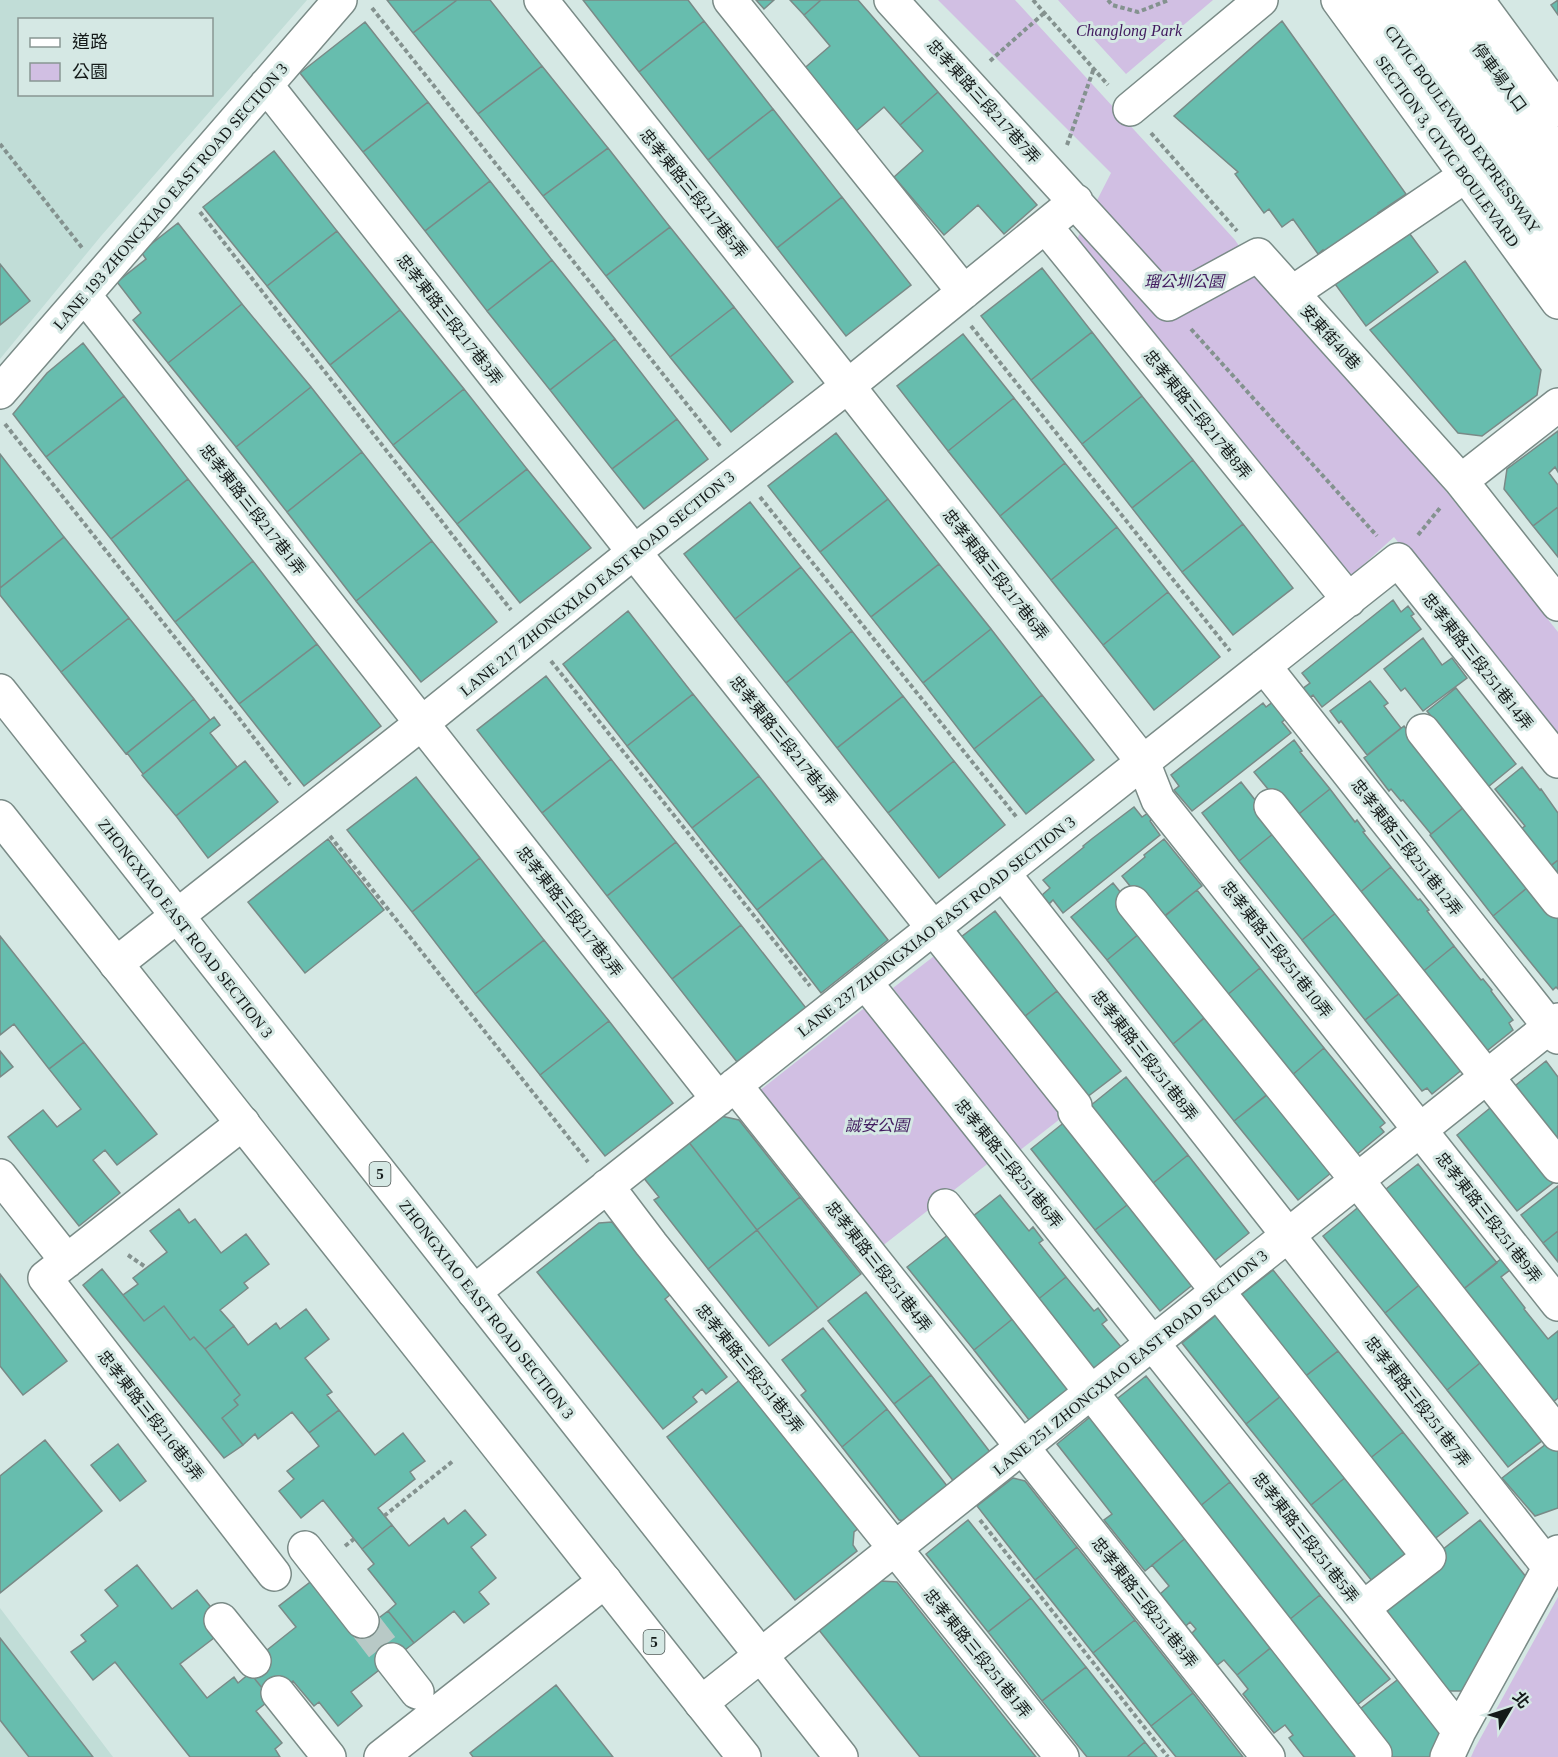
<svg xmlns="http://www.w3.org/2000/svg" width="1558" height="1757" font-family="'Times New Roman','Noto Sans TC',serif">
	<rect width="100%" height="100%" fill="#d5e8e4"/>
	<!-- built -->
	<path fill="#c1ddd7" fill-rule="evenodd" d="M0 0H307L101 236 0 359ZM20 20H212V94H20Z
		M0 1608 113 1757H0Z"/>
	<!-- green -->
	<path fill="#d1bfe3" d="M938 0H1015L1235 240 1278 304 1438 481 1558 632V747L1394 537 1352 575 1164 360 1074 245 1111 173Z
		M1058 0H1213L1126 74Z
		M947 946 1074 1108 1019 1151 893 988Z
		M872 1002 995 1158 881 1247 759 1091Z
		M1558 1597V1757H1471L1475 1748Z"/>
	<!-- building -->
	<path fill="#67bdae" stroke="#798a87" stroke-width="1.5" d="M387 0H457L413 33Z
		M457 0H490L542 66 478 114 413 33Z
		M583 0H688L704 21 639 72Z
		M756 0H774L764 9Z
		M790 0H821L804 15Z
		M821 0H858L938 92 900 125 884 107 854 133 800 72 830 46 804 15Z
		M1558 0V15L1551 5Z
		M704 21 773 109 708 160 639 72Z
		M1282 21 1406 194 1378 213 1381 217 1326 256 1323 250 1318 254 1293 219 1282 227 1269 209 1264 213 1235 174 1238 172 1174 116Z
		M365 22 428 102 363 152 300 73Z
		M542 66 608 148 543 196 478 114Z
		M938 92 1037 205 1004 234 978 205 944 235 894 177 923 151 900 125Z
		M428 102 490 181 425 231 363 152Z
		M773 109 842 197 777 248 708 160Z
		M608 148 670 227 606 276 543 196Z
		M274 151 337 231 267 286 203 207Z
		M490 181 552 260 487 311 425 231Z
		M842 197 911 285 846 336 777 248Z
		M178 223 242 304 168 363 133 320 141 313 117 282 146 259 141 252Z
		M670 227 734 307 670 357 606 276Z
		M1407 230 1438 272 1366 326 1335 284Z
		M337 231 400 310 330 365 267 286Z
		M552 260 615 339 550 390 487 311Z
		M1465 261 1541 370 1537 395 1482 436 1458 433 1370 330Z
		M0 264 30 301 0 325Z
		M1042 268 1092 332 1031 380 981 316Z
		M242 304 311 387 236 447 168 363Z
		M734 307 793 382 731 432 670 357Z
		M400 310 464 389 393 445 330 365Z
		M1092 332 1142 396 1082 444 1031 380Z
		M963 334 1014 398 948 451 897 386Z
		M615 339 677 419 612 469 550 390Z
		M83 343 124 396 46 457 13 414 47 373Z
		M311 387 362 452 287 512 236 447Z
		M464 389 527 469 457 524 393 445Z
		M124 396 188 479 111 539 46 457Z
		M1142 396 1193 460 1132 508 1082 444Z
		M1014 398 1065 463 1000 516 948 451Z
		M677 419 708 459 644 509 612 469Z
		M1558 431V472L1555 467 1549 473 1558 485V507L1533 526 1504 489 1507 469Z
		M836 433 888 499 820 552 768 486Z
		M362 452 432 541 356 601 287 512Z
		M0 454 64 537 0 588Z
		M1193 460 1243 524 1182 572 1132 508Z
		M1065 463 1117 527 1051 580 1000 516Z
		M527 469 591 548 520 603 457 524Z
		M188 479 253 561 175 622 111 539Z
		M888 499 939 564 871 617 820 552Z
		M750 502 801 567 735 619 684 554Z
		M1558 507V557L1533 526Z
		M1243 524 1293 588 1233 635 1182 572Z
		M1117 527 1168 592 1103 645 1051 580Z
		M64 537 129 618 61 672 0 595V588Z
		M432 541 497 622 421 682 356 601Z
		M253 561 317 644 239 704 175 622Z
		M939 564 991 629 923 683 871 617Z
		M801 567 852 631 786 683 735 619Z
		M1168 592 1220 657 1154 710 1103 645Z
		M1393 600 1401 612 1408 606 1414 614 1411 616 1421 629 1322 707 1313 695 1309 698 1302 689 1310 683 1302 673Z
		M628 611 693 694 627 746 563 664Z
		M129 618 194 699 126 754 61 672Z
		M991 629 1042 695 974 749 923 683Z
		M852 631 903 696 837 748 786 683Z
		M1423 638 1442 665 1452 658 1467 678 1423 711 1405 688 1401 691 1384 669Z
		M317 644 381 726 304 786 239 704Z
		M546 676 611 759 542 813 477 730Z
		M1370 681 1388 703 1384 706 1401 728 1367 755 1341 721 1339 723 1330 711Z
		M1456 688 1516 764 1488 787 1427 711Z
		M693 694 759 776 692 828 627 746Z
		M1042 695 1094 760 1026 814 974 749Z
		M903 696 954 761 888 813 837 748Z
		M194 699 210 720 143 774 127 753Z
		M1274 701 1287 718 1282 722 1291 733 1192 811 1174 790 1179 786 1171 775 1263 703 1266 707Z
		M214 717 220 725 210 733 237 767 176 816 142 775Z
		M1404 726 1464 807 1431 834 1403 800 1401 801 1391 789 1389 791 1364 758Z
		M1294 740 1302 751 1300 752 1330 789 1295 817 1272 794 1254 772Z
		M611 759 676 842 607 896 542 813Z
		M245 761 278 802 208 858 176 816Z
		M954 761 1005 825 939 878 888 813Z
		M1522 767 1540 790 1541 789 1558 813V860L1550 866 1521 829 1525 826 1495 789Z
		M759 776 823 858 757 910 692 828Z
		M416 777 480 858 412 912 347 830Z
		M1241 782 1259 805 1254 809 1274 833 1239 861 1202 813Z
		M1330 789 1355 822 1357 820 1365 831 1363 832 1391 867 1358 894 1295 817Z
		M1134 807 1142 817 1148 813 1152 819 1150 821 1160 835 1063 913 1053 900 1049 904 1042 895 1050 888 1043 880 1084 847 1083 846 1093 838Z
		M1464 807 1528 887 1493 916 1430 835Z
		M1274 833 1337 912 1302 940 1239 861Z
		M328 839 384 910 305 973 248 902Z
		M1164 839 1202 886 1158 921 1122 876 1145 857 1144 855Z
		M676 842 741 925 672 979 607 896Z
		M480 858 544 940 475 994 412 912Z
		M823 858 888 940 821 993 757 910Z
		M1558 860V882L1547 869Z
		M1391 867 1418 900 1420 899 1429 910 1427 911 1454 946 1420 974 1358 894Z
		M1113 883 1125 898 1140 933 1107 960 1071 917Z
		M1528 887 1558 916V989L1556 987 1553 990 1493 916Z
		M1197 890 1260 968 1226 996 1164 917Z
		M995 911 1057 991 1015 1024 952 944Z
		M1337 912 1401 992 1365 1020 1302 940Z
		M741 925 806 1008 737 1062 672 979Z
		M1140 933 1207 1016 1173 1044 1107 960Z
		M0 936 84 1042 49 1069 14 1024 0 1035Z
		M544 940 609 1021 540 1075 475 994Z
		M1454 946 1481 980 1483 979 1492 990 1491 991 1513 1020 1509 1023 1513 1030 1483 1054 1420 974Z
		M1260 968 1324 1048 1291 1076 1226 996Z
		M1057 991 1121 1071 1078 1104 1015 1024Z
		M1401 992 1463 1069 1432 1094 1427 1088 1422 1091 1365 1020Z
		M1211 1012 1268 1094 1234 1121 1173 1044Z
		M609 1021 673 1103 605 1156 540 1075Z
		M84 1042 157 1134 117 1165 105 1150 93 1160 120 1193 79 1226 8 1137 43 1110 57 1127 81 1109 49 1069Z
		M1324 1048 1385 1123 1380 1127 1384 1132 1355 1156 1291 1076Z
		M0 1051 13 1067 0 1077Z
		M1546 1061 1558 1077V1159L1506 1093Z
		M1126 1077 1188 1155 1147 1188 1085 1110Z
		M1270 1092 1331 1173 1298 1200 1234 1121Z
		M1495 1104 1558 1179 1517 1211 1457 1135Z
		M721 1116 739 1120 800 1197 757 1230 688 1141Z
		M1071 1117 1136 1198 1095 1230 1031 1149Z
		M688 1141 757 1230 708 1269 654 1200 659 1197 643 1177Z
		M1188 1155 1249 1233 1208 1266 1147 1188Z
		M1418 1164 1497 1263 1456 1295 1377 1196Z
		M1558 1186V1231L1543 1243 1521 1215Z
		M1000 1195 1029 1231 1033 1227 1043 1240 1039 1243 1066 1277 1026 1309 963 1224Z
		M800 1197 861 1274 818 1308 757 1230Z
		M1136 1198 1200 1279 1160 1311 1095 1230Z
		M1361 1205 1423 1282 1385 1313 1323 1236Z
		M179 1209 189 1223 195 1219 221 1253 246 1234 269 1264 244 1283 248 1288 220 1310 234 1326 205 1349 194 1337 190 1340 164 1306 144 1321 123 1295 138 1284 133 1278 167 1252 150 1231Z
		M612 1222 670 1295 665 1299 727 1377 706 1394 702 1389 693 1397 697 1402 663 1429 537 1272 599 1223Z
		M757 1230 818 1308 769 1346 708 1269Z
		M1558 1231V1262L1543 1243Z
		M949 1234 1015 1317 974 1350 907 1267Z
		M1502 1258 1510 1270 1501 1277 1525 1308 1524 1309 1548 1339 1558 1331V1398L1549 1405 1456 1295Z
		M102 1269 144 1321 164 1306 190 1340 194 1337 205 1349 240 1395 234 1400 238 1405 222 1418 243 1445 224 1458 83 1285Z
		M1273 1270 1338 1351 1298 1382 1233 1301Z
		M0 1274 67 1361 23 1395 0 1366Z
		M1066 1277 1094 1311 1098 1308 1107 1320 1102 1324 1126 1353 1091 1390 1026 1309Z
		M1423 1282 1485 1359 1447 1390 1385 1313Z
		M866 1292 931 1375 894 1404 828 1321Z
		M306 1309 329 1339 305 1358 332 1392 327 1395 339 1410 309 1433 292 1412 258 1439 255 1434 243 1445 222 1418 238 1405 234 1400 240 1395 205 1349 234 1326 248 1345 276 1323 280 1329Z
		M1221 1311 1286 1392 1246 1424 1182 1343Z
		M1015 1317 1078 1397 1033 1425 974 1350Z
		M823 1328 887 1409 842 1447 801 1395 806 1391 782 1360Z
		M1338 1351 1403 1432 1363 1464 1298 1382Z
		M1485 1359 1547 1437 1508 1467 1447 1390Z
		M931 1375 990 1452 958 1487 894 1404Z
		M1146 1376 1230 1482 1189 1515 1104 1409Z
		M741 1379 859 1528 854 1532 853 1545 857 1551 795 1600 667 1437Z
		M1286 1392 1351 1473 1311 1505 1246 1424Z
		M887 1409 951 1491 913 1522 899 1520 842 1447Z
		M339 1410 375 1455 403 1433 425 1461 410 1472 415 1479 378 1508 392 1525 362 1549 323 1500 301 1518 279 1491 294 1479 287 1471 319 1446 309 1433Z
		M1090 1417 1187 1537 1145 1571 1104 1520 1112 1514 1057 1444Z
		M1403 1432 1468 1513 1428 1544 1363 1464Z
		M45 1440 102 1511 0 1593V1476Z
		M1550 1441 1558 1450V1508L1535 1516 1502 1478Z
		M118 1444 146 1481 120 1501 91 1465Z
		M1351 1473 1416 1554 1376 1586 1311 1505Z
		M1013 1478 1025 1481 1077 1547 1035 1580 977 1506Z
		M1230 1482 1320 1595 1279 1628 1189 1515Z
		M465 1510 486 1535 471 1547 496 1578 479 1592 489 1604 464 1623 454 1611 414 1643 388 1611 396 1604 368 1569 374 1564 362 1549 392 1525 409 1546 444 1518 448 1524Z
		M968 1520 1031 1598 988 1632 926 1554Z
		M1480 1520 1527 1578 1462 1691H1443L1382 1613 1428 1561Z
		M1187 1537 1273 1646 1237 1675 1224 1660 1216 1666 1191 1634 1196 1629 1190 1622 1186 1626 1160 1594 1169 1586 1152 1565Z
		M1077 1547 1135 1620 1093 1653 1035 1580Z
		M137 1565 172 1609 197 1590 222 1621 209 1632 214 1638 180 1664 207 1698 234 1677 238 1683 250 1673 271 1699 256 1711 282 1743 275 1749 280 1757H190L115 1662 93 1680 71 1652 86 1641 81 1635 118 1606 105 1590Z
		M313 1580 376 1620 388 1611 414 1643 351 1692 362 1706 338 1726 319 1702 314 1706 293 1681 271 1699 250 1673 252 1662 296 1627 279 1606Z
		M881 1581 897 1582 1036 1757H920L819 1630Z
		M1320 1595 1390 1679 1347 1713 1279 1628Z
		M1031 1598 1086 1667 1042 1701 988 1632Z
		M1135 1620 1193 1693 1151 1726 1093 1653Z
		M0 1638 93 1757H29L0 1720Z
		M1273 1646 1362 1757H1304L1289 1738 1293 1735 1285 1725 1274 1733 1243 1694 1248 1689 1237 1675Z
		M1086 1667 1145 1742 1127 1757H1087L1042 1701Z
		M1401 1677 1442 1730 1430 1757H1381L1351 1716Z
		M556 1685 613 1757H473L470 1753Z
		M1193 1693 1243 1757H1176L1151 1726Z
		M1145 1742 1157 1757H1127Z"/>
	<g fill="none" stroke-linecap="round" stroke-linejoin="round">
		<!-- minor-tunnel -->
		<path stroke="#b8c9c6" stroke-width="33" stroke-dasharray="33 16" stroke-linecap="butt" d="M362 1621 392 1660"/>
		<defs>
			<path id="minor" d="M541 0 848 386 1143 762 1158 800 1558 1304
				M730 0 964 292
				M891 0 1168 304 1258 255 1461 481 1558 604
				M1338 0 1558 302
				M1390 0 1558 228
				M1444 0 1529 117 1558 153
				M266 85 634 552 1075 1106V1112L1429 1557 1363 1608
				M1130 109 1261 0
				M1046 227 1349 600
				M1292 293 1465 176
				M84 295 718 1099
				M0 392 340 0
				M1461 481 1558 405
				M1264 666 1558 1037
				M1423 731 1558 901
				M1271 806 1558 1166
				M1003 873 1549 1567
				M1133 903 1357 1180 1558 1434
				M116 964 422 723 634 552 848 386 1076 201
				M865 982 1363 1608 1459 1731
				M735 1085 1268 1757
				M243 1123 45 1278 274 1574
				M0 1176 67 1261
				M607 1186 651 1244 1062 1757
				M945 1206 1375 1754 1372 1757
				M474 1292 1398 560 1558 761
				M305 1548 362 1621
				M221 1620 254 1661
				M392 1660 417 1692
				M278 1693 329 1757
				M701 1703 1558 1020
				M381 1757 605 1581
				M1447 1757 1459 1731 1558 1552"/>
			<path id="major" d="M0 691 841 1757
				M0 817 744 1757"/>
			<path id="highway" d="M1369 0 1496 178 1558 258
				M1416 0 1558 192
				M1477 0 1558 110"/>
		</defs>
		<!-- minor casing -->
		<use href="#minor" stroke="#7a8b87" stroke-width="36"/>
		<!-- major casing -->
		<use href="#major" stroke="#7a8b87" stroke-width="36"/>
		<!-- highway casing -->
		<use href="#highway" stroke="#7a8b87" stroke-width="36"/>
		<!-- path -->
		<path stroke="#84928f" stroke-width="4" stroke-dasharray="4.5 3" stroke-linecap="butt" d="M1033 0 1108 85
			M1108 0 1112 5 1138 12 1169 0
			M372 8 720 446
			M990 61 1044 13
			M1151 133 1237 231
			M0 144 83 249
			M1067 145 1094 68
			M200 212 511 610
			M971 326 1230 651
			M1191 329 1377 536
			M5 424 235 713 290 785
			M760 497 1018 819
			M1418 535 1440 508
			M551 661 810 986
			M330 836 588 1162
			M128 1255 147 1268
			M384 1516 453 1461
			M980 1520 1168 1757
			M345 1546 354 1539"/>
		<!-- minor -->
		<use href="#minor" stroke="#fff" stroke-width="33"/>
		<!-- major -->
		<use href="#major" stroke="#fff" stroke-width="33"/>
		<!-- highway -->
		<use href="#highway" stroke="#fff" stroke-width="33"/>
	</g>
	<g text-anchor="middle" stroke-width="6" stroke-linejoin="round" paint-order="stroke">
		<!-- shield labels -->
		<g fill="#d5e8e4" stroke="#4e5856" stroke-width="1.5">
			<rect x="369.5" y="1162" width="21" height="24" rx="4.5"/>
			<rect x="643.5" y="1630" width="21" height="24" rx="4.5"/>
		</g>
		<g font-size="15" font-weight="bold" fill="#141a19">
			<text x="380" y="1179">5</text>
			<text x="654" y="1647">5</text>
		</g>
		<!-- park labels -->
		<g font-size="16" font-style="italic" fill="#411a5e" stroke="#d5e8e4">
			<text x="1129" y="36">Changlong Park</text>
			<text x="1184" y="287">瑠公圳公園</text>
			<text x="877" y="1131">誠安公園</text>
		</g>
		<!-- street labels -->
		<g font-size="16" fill="#141a19" stroke="#d5e8e4">
			<text transform="translate(1500 77) rotate(54)" y="6">停車場入口</text>
			<text transform="translate(984 101) rotate(48)" y="6">忠孝東路三段217巷7弄</text>
			<text transform="translate(1463 129) rotate(54)" y="6">CIVIC BOULEVARD EXPRESSWAY</text>
			<text transform="translate(1448 151) rotate(54)" y="6">SECTION 3, CIVIC BOULEVARD</text>
			<text transform="translate(694 193) rotate(51)" y="6">忠孝東路三段217巷5弄</text>
			<text transform="translate(170 196) rotate(-49)" y="6">LANE 193 ZHONGXIAO EAST ROAD SECTION 3</text>
			<text transform="translate(450 319) rotate(52)" y="6">忠孝東路三段217巷3弄</text>
			<text transform="translate(1331 337) rotate(48)" y="6">安東街40巷</text>
			<text transform="translate(1198 414) rotate(51)" y="6">忠孝東路三段217巷8弄</text>
			<text transform="translate(253 509) rotate(52)" y="6">忠孝東路三段217巷1弄</text>
			<text transform="translate(996 574) rotate(52)" y="6">忠孝東路三段217巷6弄</text>
			<text transform="translate(597 583) rotate(-39)" y="6">LANE 217 ZHONGXIAO EAST ROAD SECTION 3</text>
			<text transform="translate(1478 661) rotate(52)" y="6">忠孝東路三段251巷14弄</text>
			<text transform="translate(784 740) rotate(51)" y="6">忠孝東路三段217巷4弄</text>
			<text transform="translate(1407 847) rotate(52)" y="6">忠孝東路三段251巷12弄</text>
			<text transform="translate(570 911) rotate(52)" y="6">忠孝東路三段217巷2弄</text>
			<text transform="translate(936 926) rotate(-38)" y="6">LANE 237 ZHONGXIAO EAST ROAD SECTION 3</text>
			<text transform="translate(186 928) rotate(52)" y="6">ZHONGXIAO EAST ROAD SECTION 3</text>
			<text transform="translate(1277 949) rotate(52)" y="6">忠孝東路三段251巷10弄</text>
			<text transform="translate(1145 1055) rotate(52)" y="6">忠孝東路三段251巷8弄</text>
			<text transform="translate(1009 1163) rotate(51)" y="6">忠孝東路三段251巷6弄</text>
			<text transform="translate(1489 1217) rotate(52)" y="6">忠孝東路三段251巷9弄</text>
			<text transform="translate(879 1266) rotate(52)" y="6">忠孝東路三段251巷4弄</text>
			<text transform="translate(487 1309) rotate(52)" y="6">ZHONGXIAO EAST ROAD SECTION 3</text>
			<text transform="translate(1130 1362) rotate(-39)" y="6">LANE 251 ZHONGXIAO EAST ROAD SECTION 3</text>
			<text transform="translate(750 1368) rotate(51)" y="6">忠孝東路三段251巷2弄</text>
			<text transform="translate(1418 1401) rotate(52)" y="6">忠孝東路三段251巷7弄</text>
			<text transform="translate(151 1415) rotate(52)" y="6">忠孝東路三段216巷3弄</text>
			<text transform="translate(1306 1537) rotate(52)" y="6">忠孝東路三段251巷5弄</text>
			<text transform="translate(1145 1602) rotate(52)" y="6">忠孝東路三段251巷3弄</text>
			<text transform="translate(978 1653) rotate(51)" y="6">忠孝東路三段251巷1弄</text>
		</g>
	</g>
	<!-- legend -->
	<rect x="18" y="18" width="195" height="78" fill="#d5e8e4" stroke="#889693" stroke-width="1.5"/>
	<rect x="30" y="38" width="30" height="9" fill="#ffffff" stroke="#889693" stroke-width="1.5"/>
	<text x="72" y="48" font-size="18" fill="#141a19">道路</text>
	<rect x="30" y="63" width="30" height="18" fill="#d1bfe3" stroke="#889693" stroke-width="1.5"/>
	<text x="72" y="78" font-size="18" fill="#141a19">公園</text>
	<!-- north arrow -->
	<g transform="translate(1510 1709) rotate(51)" stroke="#d5e8e4" stroke-width="4.5" paint-order="stroke">
	<path d="M0-4.5L10 22L0 15L-10 22Z" fill="#141a19"/>
	<text y="-9" font-size="16" font-weight="bold" text-anchor="middle" fill="#141a19">北</text>
	</g>
</svg>
